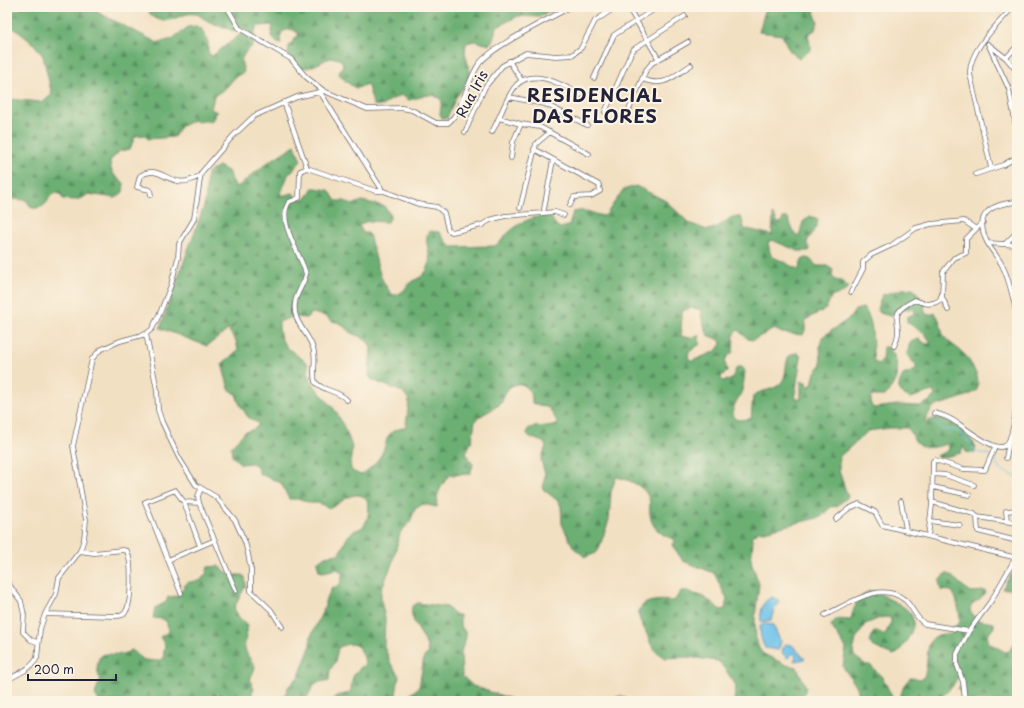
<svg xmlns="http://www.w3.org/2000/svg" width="1024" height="708" font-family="'Playpen Sans',sans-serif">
	<defs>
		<pattern id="forest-firs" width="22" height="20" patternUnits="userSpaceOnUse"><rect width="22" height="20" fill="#6caf73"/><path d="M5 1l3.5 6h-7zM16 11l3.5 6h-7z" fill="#588e60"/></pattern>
	</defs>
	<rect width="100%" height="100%" fill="#fcf5e5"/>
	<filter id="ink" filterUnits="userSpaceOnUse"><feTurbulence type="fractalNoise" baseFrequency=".025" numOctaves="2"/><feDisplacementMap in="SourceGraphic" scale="8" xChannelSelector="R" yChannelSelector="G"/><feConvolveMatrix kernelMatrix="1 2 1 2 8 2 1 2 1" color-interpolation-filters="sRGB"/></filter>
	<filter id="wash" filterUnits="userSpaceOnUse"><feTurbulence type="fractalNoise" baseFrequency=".012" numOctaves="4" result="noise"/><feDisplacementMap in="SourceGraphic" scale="16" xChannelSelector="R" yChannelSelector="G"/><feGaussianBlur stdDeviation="0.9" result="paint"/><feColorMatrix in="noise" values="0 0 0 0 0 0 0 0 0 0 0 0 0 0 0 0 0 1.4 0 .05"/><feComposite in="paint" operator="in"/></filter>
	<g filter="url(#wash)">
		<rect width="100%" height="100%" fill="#f2e0c2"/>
		<!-- forest -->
		<path fill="url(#forest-firs)" stroke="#476857" fill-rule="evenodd" d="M24 7H98L97 12 158 43 172 39 188 27 196 26 201 28 208 42V52L212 56 241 34 245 29 243 27 235 32C224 26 213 25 203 18 200 16 199 14 195 14 179 11 167 31 149 13L150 9 152 7H562L539 17 518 16 497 27 492 41 489 45 475 41 466 43 465 53 470 71 469 80 456 97 447 118H442L440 114 442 100 433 95H428L409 100 401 95 389 101 382 106 373 105C373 102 368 86 367 84 363 85 360 88 357 88 353 88 340 77 339 73L343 65 342 61C328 50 316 72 300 67L288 55 289 46 299 34C292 28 290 28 282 32L280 38 281 43 278 44 271 36 273 25 258 26 254 33V45L246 51 241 60 244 72 235 77 226 88 214 96 211 109 217 112 211 122 203 120 198 122 194 120 180 127 174 137 148 139 144 135 135 136 130 149 120 151 110 161C110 172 115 177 124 183L123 192 116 198 88 194C82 200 71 201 63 199L60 194C44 190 54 209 32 208L26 200 7 199V99L42 102 52 95 43 56 34 44 7 23V9L17 10Z
			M766 7H816L814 12 818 22 815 30 808 34 811 50 799 58 789 50 782 35 759 32Z
			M295 145 301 161 288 175 280 196 293 193 297 198 304 200C318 187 303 186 329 190L336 201H345L352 205 362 201 384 206 390 214V219L387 222 367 221 359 225 363 233H368C371 238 370 241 372 245 378 263 378 280 393 295 403 295 405 287 413 281 416 279 420 278 423 275 438 260 421 244 429 231L439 232 451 247 494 246C500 244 502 239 506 235 519 223 533 214 551 217L556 225 560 228 569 226 573 212C590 208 592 215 605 216L623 190 636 186 666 201 689 223 707 230 716 228 732 217H741L745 230 748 229 772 235 773 214 778 223H781L783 218H788L795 235 799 236 803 222 810 216 818 219C817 230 811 234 807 242L809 247V251H798L772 240 768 242C771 258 769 255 782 261 789 264 792 268 799 269L802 260 806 258 810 259 817 266H827L833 270 832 275 835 280 841 281 849 287 844 292 831 297 826 309 805 320V330L803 335 782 333 774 329 753 340 748 339 738 330 734 333 733 352 726 358 725 362 727 371 721 377 722 381 731 380 737 367H742L745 371C744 377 744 384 742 390 739 400 727 410 737 420L751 419 753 396C763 388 778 392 784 378 788 368 783 353 798 353L801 357 795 394 796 399H801V381L806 382 808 386 812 385 815 372 821 365 820 346 822 337 850 318 855 310 863 308C876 321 871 344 874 362L879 364 882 361 883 347H887C893 351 894 355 896 361 900 376 894 384 885 396H871V405L874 408 897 405 920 406 928 402 935 395 933 391 910 398C898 392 896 388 903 375L916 370V366L907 355 910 342 919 339 926 344 931 343 926 335 907 322V317L915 313 914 308 897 311 890 316 880 313 877 309 882 295 903 289 913 288 926 304 924 308 926 314 930 315 935 313C942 322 940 329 944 336 948 343 959 348 965 355 971 362 983 382 976 391 971 396 941 404 933 407L924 421C928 422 934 418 939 418 953 419 969 435 976 447L974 453 966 452 963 446 961 453 940 458 936 456 948 451 949 447 947 444C936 447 921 452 914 439 912 434 911 431 907 428H889L868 431 839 457V471L848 497 837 506 831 507 821 517 760 532 758 530 756 534 751 536 753 541 751 561 759 584 755 618 756 641 762 653 786 665 797 667 806 687 802 701H734L736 686C734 682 721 663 718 661L688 657 665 658C652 650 652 647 647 634 644 628 640 622 639 617 636 598 663 600 674 601L681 591H687C692 594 694 594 699 595 707 598 715 606 721 610L725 609 727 599 714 573 683 561 672 545 675 539C663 537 651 528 650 514 649 508 651 502 648 496 643 485 627 479 616 477L611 492 609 520 598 551 594 554 585 557 574 548 569 539 562 524 561 506 558 501 543 489 545 474 541 460 546 446 543 442 530 437 527 434 528 429C537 424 546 429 556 425L557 421 549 408 532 403C533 388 520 377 508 389 504 393 504 399 501 403 494 410 482 413 475 421L472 440 466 453 473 465 470 474 449 475C442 485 435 494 437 507L423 504 415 509 410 522 400 533 392 564 381 590V600L385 618 384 646 391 664 399 676 395 701H333L336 696C359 692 347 690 354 675 357 670 362 667 365 663 362 646 354 639 338 648L335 662 330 670 329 680 315 683 305 701H279L287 692 288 687 299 676 309 650 311 636 325 606V601L332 588C340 588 343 580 342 572L337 569 323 572 319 571 317 562 325 556 338 554C344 548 345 538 351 533 355 529 361 530 364 525 371 516 372 493 355 495 346 496 338 505 330 508L318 503H309L301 499H289L281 483 260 474 256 465 251 463 241 464 232 456 231 446 245 432 254 429 259 424 248 417 239 403 236 394 229 389 222 364 238 350 236 341 229 331 237 323 207 346 160 328 205 203 207 173 219 166 228 171 236 188 267 163ZM691 308 700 309 703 323 708 335 720 340 721 344 716 351 692 361 688 357 689 352 700 344 699 335 690 338 681 336 682 311ZM312 313 325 316 332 321 340 323 351 333 361 337 369 343 371 348 369 376 372 380 403 392 409 400 406 426C401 430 394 428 390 434 386 438 387 441 385 446 382 457 371 469 361 475L352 471C349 464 351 458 352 450 353 444 340 419 337 413 327 398 306 384 308 364 292 349 278 348 279 322L292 317 306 318Z
			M1017 565V589H1002Z
			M218 566 231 575H242L245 577 246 585 234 608 240 619 248 625C245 646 240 646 255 666 254 676 246 677 254 689L252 692V696L270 701H223L211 695 193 701H99L95 694 100 680 97 668 99 658 104 654C116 654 121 656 132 650L144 660 159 661 163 659 165 645 160 637 168 632 167 622 163 619 153 618 155 608 166 602 168 597 177 596C187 586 182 581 200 581L206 574 208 567Z
			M945 574H949L970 592 985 591 986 594 971 606 970 611 976 620 994 623V628L987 634 989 643 1005 652 1009 651 1017 639V701H964V696L958 688 965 682 959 675 952 687 942 696 940 701H899L904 685 910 678 920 679 924 677C931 657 920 631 952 634L956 625 960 623C960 616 957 594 951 591 948 590 944 591 941 590L939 581Z
			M869 591C877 590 882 595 889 599 923 614 917 627 898 653L893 655 872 646 870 642 873 633 877 631 885 635 891 622V618C881 615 875 621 865 624L856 639 853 652 854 656 866 665H870L883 678 894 701H860L857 687 843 667 846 648 831 626C835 616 842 620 851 620 853 608 858 597 869 591Z
			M418 603 447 607 454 614 460 615V625L466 633V638L461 651 462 676 473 686 517 701H406L407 697 419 687 424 657 428 654C428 637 408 623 412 606Z
			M621 696 626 697 628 701H569L574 698H612Z"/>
		<!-- water -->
		<path fill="#6ec3eb" stroke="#487293" d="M772 597 778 600 779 604 775 607 771 620 761 622C760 611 762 601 772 597Z
			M765 624 773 625 781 642 778 650 765 648C761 641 760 634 760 626Z
			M784 644 792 645 805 659 794 661 796 656 794 653 787 658 782 653Z"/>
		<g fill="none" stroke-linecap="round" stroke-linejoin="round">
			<!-- stream -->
			<path stroke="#6ec3eb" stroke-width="1" d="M932 421C937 422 940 428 944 430 947 430 951 429 954 430 965 434 970 444 976 452L990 455
				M994 456 999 469 1017 477"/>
		</g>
	</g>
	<g filter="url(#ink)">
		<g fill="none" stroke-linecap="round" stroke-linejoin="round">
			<defs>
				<path id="minor" d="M227 7 239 28 291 59 306 77 324 91
					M628 7 658 58
					M988 44 1009 89 1017 132
					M988 44 1006 58 1017 71
					M1006 58 1017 46
					M509 61 522 81
					M594 78 614 35 658 7
					M642 79C665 88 672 77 691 65
					M509 97 545 104 587 125
					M284 102 307 168
					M605 112 631 53 634 49 685 16
					M499 118 521 124 540 127 589 154
					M625 119 646 70 652 63 688 42
					M465 132 485 87 502 66 526 53 556 56 572 55 581 48 595 21 616 7
					M492 132C499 119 504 104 512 91 528 64 561 84 581 95
					M534 149 599 185 600 191 591 196 574 197 570 205
					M511 158 513 142 521 124
					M307 168 300 171 299 198 289 202C276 221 301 254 306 274 304 285 296 293 295 303 292 322 308 332 313 348 317 359 312 371 315 382 324 392 338 390 347 400
					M307 168 376 191H381V188L320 92
					M991 168 970 74C968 51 999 23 1013 7
					M976 174 1003 165 1017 157
					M381 190 418 204 437 207 444 213 448 230 452 232 482 225 490 220 505 216 555 212 564 215
					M151 195 150 190 137 187 140 176C161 161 171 194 199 176
					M1017 202C992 204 973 213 987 242 991 250 998 257 1002 265 1010 280 1013 299 1017 315
					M520 208 536 144 550 132
					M544 209 553 160
					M988 243 1017 245
					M1005 244 1017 232
					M851 292 863 269V262L871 255 892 245 916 228 931 224 964 221 976 229
					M948 310 942 297 943 272 954 258 966 253V239L983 222
					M146 334 157 390 158 410 162 422 179 458 196 485 216 497 235 520 245 542 248 554 251 570V591L271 610 282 627
					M894 346C907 322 882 316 915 300 924 304 931 306 940 300L941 296
					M934 413C943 415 950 418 957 423 966 428 999 456 1007 444 1014 434 1014 417 1017 405
					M1006 458 1009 442
					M933 474 945 475 974 485
					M933 487 969 495
					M201 489 198 496 199 503 236 591
					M901 501 906 530
					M184 502 200 546
					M932 502 974 514 977 517 978 531 1017 541
					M977 517 1017 523
					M836 519 848 509 859 504 875 512 882 525 1017 558
					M930 521 960 525
					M1007 521 1006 511 1017 510
					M928 536 932 505 933 461 935 460 963 469 985 470 995 447
					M1015 541 1017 549
					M168 560 215 540
					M7 582 21 601 24 615 23 632 31 640 37 642
					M181 593 145 502 175 490 184 502 199 503
					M45 614 115 616C120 616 124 616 126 611 132 602 132 561 127 551L123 550 94 553 80 551
					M825 615C849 604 880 580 905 600 913 607 915 618 925 624L969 631
					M7 680C18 674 31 669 37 658L40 629 45 614 56 594 59 578 80 551 84 539 86 520 73 446 92 359 100 350 120 341 146 334 152 329 160 313 171 285 178 258 179 244 194 219 201 173 233 136 254 116 297 97 324 91 367 109 402 108 412 110 436 123H448C463 111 467 80 479 64 491 47 549 19 570 7
					M209 701 211 698 220 697 226 701
					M965 701 963 682 957 665V654L969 631 991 601 1016 557"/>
			</defs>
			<!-- minor casing -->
			<use href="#minor" stroke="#6b646a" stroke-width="5.5"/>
			<!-- minor -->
			<use href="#minor" stroke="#fff" stroke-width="4"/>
		</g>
	</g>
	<g text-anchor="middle" stroke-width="4" stroke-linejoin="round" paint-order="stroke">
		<!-- street labels -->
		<g font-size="14" fill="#22223b" stroke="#fcf5e5">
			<text transform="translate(472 94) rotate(-62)" y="5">Rua Iris</text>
		</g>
		<!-- district labels -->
		<g font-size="18" font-weight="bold" letter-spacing="1" fill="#22223b" stroke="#fcf5e5">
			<text x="595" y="102">RESIDENCIAL<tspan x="595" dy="21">DAS FLORES</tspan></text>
		</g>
	</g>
	<!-- margin -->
	<rect width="1024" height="708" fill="none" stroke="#fcf5e5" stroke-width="24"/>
	<!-- scale -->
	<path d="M28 674v6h88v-6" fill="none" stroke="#22223b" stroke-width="2"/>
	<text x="34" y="674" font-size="12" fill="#22223b" stroke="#fcf5e5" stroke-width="3" paint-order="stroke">200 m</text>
</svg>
